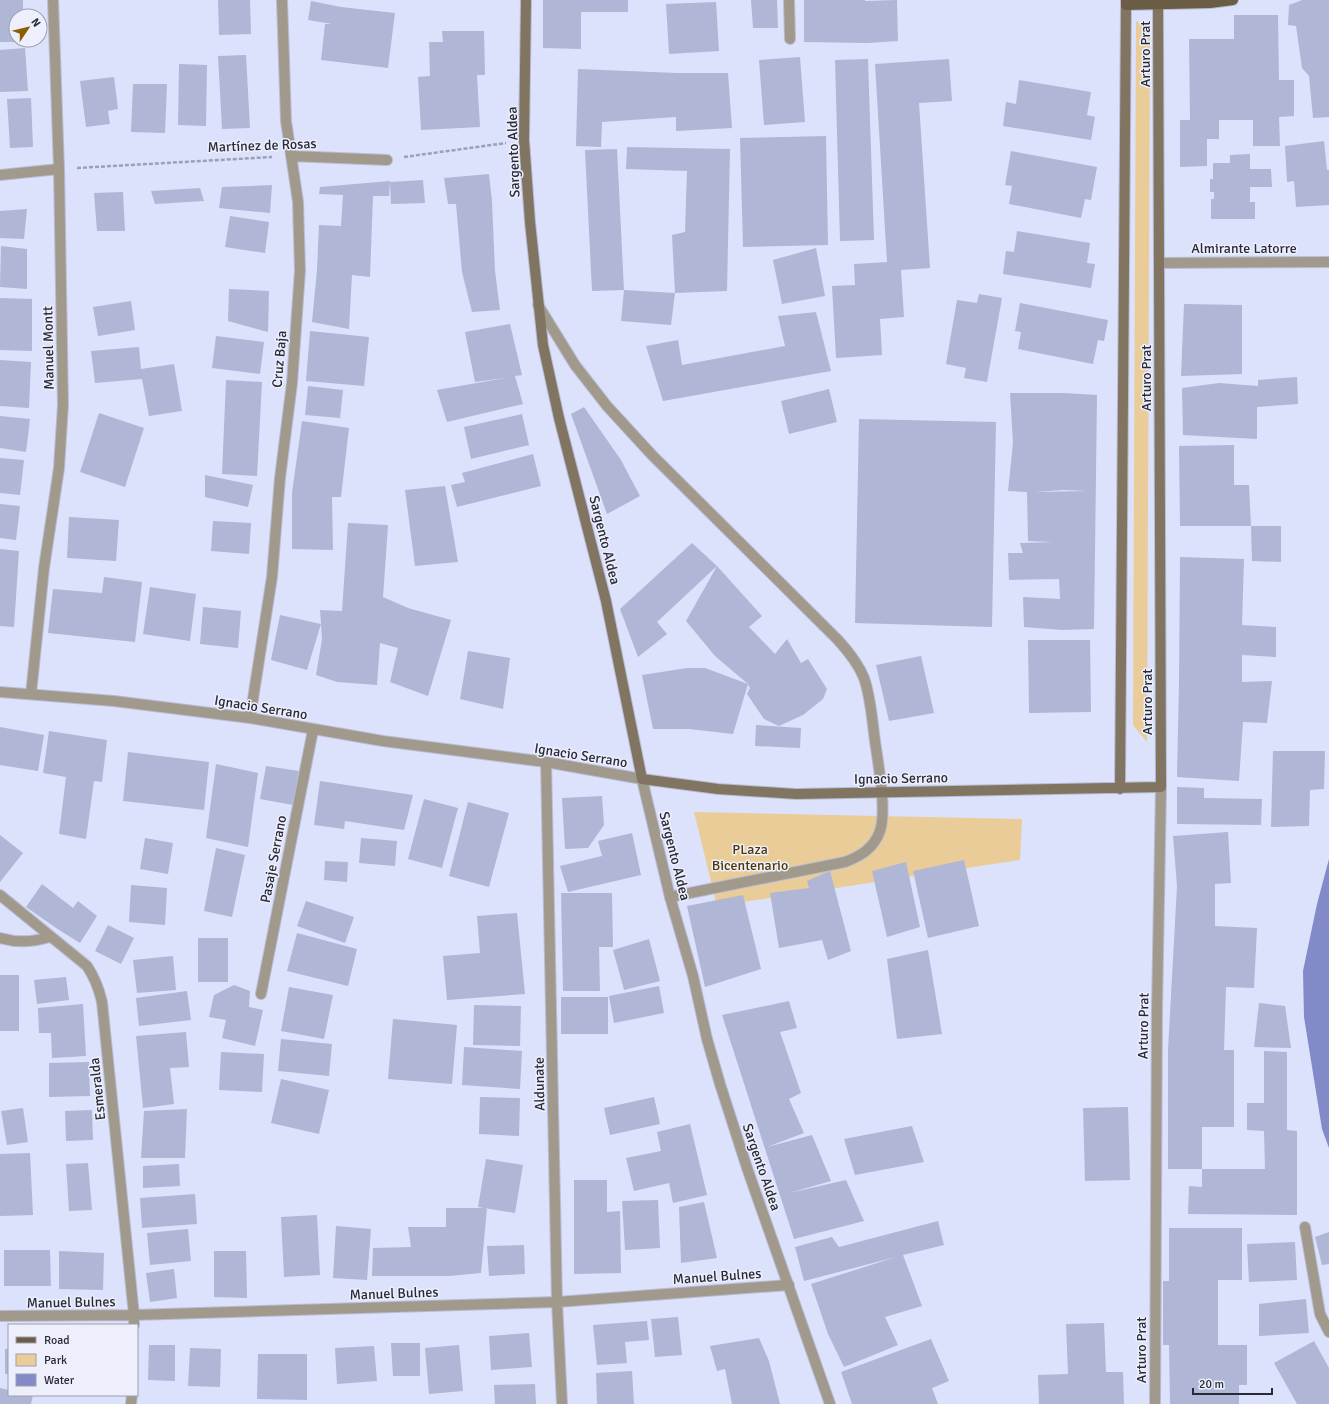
<svg xmlns="http://www.w3.org/2000/svg" width="1329" height="1404" font-family="Signika,sans-serif">
	<rect width="100%" height="100%" fill="#dce1fc"/>
	<!-- green -->
	<path fill="#eacc98" d="M1136 21 1150 29 1147 742 1133 725Z
		M694 812 1022 819 1020 860 717 906Z"/>
	<!-- water -->
	<path fill="#828bc7" d="M1329 859V1148L1322 1129 1304 1017 1303 971 1317 904Z"/>
	<!-- building -->
	<path fill="#b0b6d6" fill-rule="evenodd" d="M0 0H23V16H16V40H23V42H0Z
		M218 0H250L251 34 219 35Z
		M543 0H628V12H581V49L543 48Z
		M751 0H777L778 28H753Z
		M804 0H865V1L897 0 898 41 867 43 804 42Z
		M1302 0H1329V117L1313 118 1309 76 1302 68 1296 26 1288 25 1289 5Z
		M311 1 341 7 395 13 388 68 321 60 325 24H332L308 20Z
		M716 2 719 51 669 54 666 4Z
		M1234 15H1278L1279 80H1294V116L1279 117 1280 146H1253V120H1219V139H1207V166L1180 167V120H1190L1189 39H1234Z
		M442 31H484L485 75H477L480 127 421 130 418 77 430 76 429 42H443Z
		M25 48 28 91 0 92V50Z
		M246 55 250 128 222 129 218 56Z
		M800 57 805 122 764 125 759 60Z
		M868 59 874 240 840 241 835 60Z
		M949 59 952 101 919 103 930 268 901 270 904 317 880 319 882 355 836 358 832 286 855 285 854 264 887 262 875 64Z
		M179 64 207 65 206 126 178 125Z
		M578 69 677 73H728L732 128 676 131V117L602 122 601 147 576 146Z
		M114 77 118 109 108 111 110 124 86 127 80 81Z
		M1019 80 1091 92 1087 115 1095 117 1091 140 1003 126 1006 102 1016 104Z
		M133 84H167L165 133 131 132Z
		M31 98 33 147 10 148 7 99Z
		M826 136 828 245 743 247 740 138Z
		M1324 141 1327 170H1329V205L1296 207 1294 181 1287 182 1285 146Z
		M627 147 730 149 727 291 675 293 671 325 621 321 624 290 592 291 585 150 617 149 624 290 675 293 672 235 685 232 687 171 626 169Z
		M1011 151 1097 167 1091 200 1085 199 1081 218 1009 204 1012 186 1005 185Z
		M1250 154V169H1271L1272 187H1250V202H1255V219H1211V199H1214V192H1210V179H1213V163H1230V155Z
		M489 174 492 201 495 271 500 310 472 312 462 272 456 204H448L444 178Z
		M423 180 425 203 391 204 390 182Z
		M390 181 389 196H373L370 277 352 275 349 329 312 322 317 270 319 225 341 226 343 195 319 194 320 187Z
		M272 185 270 213 219 208 222 187Z
		M200 188 204 201 155 204 151 191Z
		M123 192 125 231H97L94 193Z
		M27 209 24 239 0 238V211Z
		M230 216 269 222 265 253 225 247Z
		M1017 231 1090 243 1087 263 1095 264 1091 288 1003 274 1006 251 1014 252Z
		M1 246 27 249V289L0 287Z
		M816 248 825 296 782 304 773 260Z
		M229 289 269 291 268 332 228 321Z
		M979 294 1002 298 987 382 964 378 966 368 946 364 957 300 977 303Z
		M0 298 32 299V351L0 350Z
		M131 301 135 330 98 336 93 307Z
		M1020 303 1108 320 1104 341 1098 340 1093 364 1018 349 1021 332 1015 331Z
		M1184 304 1242 305V374L1181 376Z
		M816 312 831 371 663 401 646 346 678 340 682 365 785 346 778 316Z
		M510 324 522 375 515 376 523 404 447 422 437 390 505 378 475 382 465 332Z
		M310 331 369 337 364 386 306 381Z
		M216 336 264 342 260 374 212 368Z
		M139 347 141 369 174 364 182 411 149 416 142 379 95 383 91 351Z
		M0 360 31 362 29 408 0 406Z
		M1297 377 1298 404 1257 407V439L1183 435 1182 388 1219 383 1258 386V380Z
		M226 380 262 382 257 476 222 474Z
		M308 386 343 390 340 418 305 415Z
		M829 389 837 422 789 434 781 401Z
		M1010 393H1064L1097 395 1094 629 1062 630 1024 627 1023 597 1060 599 1059 579 1009 580 1008 553H1023L1020 543 1053 542 1028 541 1027 492 1008 491 1013 443ZM1063 490 1089 491 1034 492Z
		M584 407 621 460 640 496 607 514 571 414Z
		M99 413 144 428 125 487 80 472Z
		M522 414 529 445 471 459 464 427Z
		M0 416 30 419 26 452 0 448Z
		M859 419 996 422 992 627 855 623Z
		M302 421 349 428 341 497H332L333 550 292 549V493Z
		M1234 445V485H1249L1251 526H1180L1179 446Z
		M533 454 541 486 457 507 451 485 465 482 462 473Z
		M0 458 24 460 20 495 0 493Z
		M205 475 253 485 248 507 205 497Z
		M445 486 458 562 415 566 405 490Z
		M0 504 20 506 16 540 0 538Z
		M69 517 119 520 116 561 67 558Z
		M213 521 251 523 249 554 211 551Z
		M348 523 388 525 383 597 408 608 451 620 428 696 390 682 398 648 380 643 377 685 337 682 316 675 322 639 321 624 307 670 271 660 280 615 321 624 320 610 342 611Z
		M1251 526H1281V562L1252 561Z
		M692 543 717 566 762 616 749 627 775 654 787 639 801 663 808 659 827 689 823 699 803 715 779 726 764 719 747 694 750 688 748 684 733 734 689 729H653L642 675 687 668H705L748 684 715 656 686 621 717 566 657 622 667 634 638 657 620 609Z
		M0 549 19 551 14 627 0 626Z
		M1180 557 1244 559 1242 625 1276 627V657L1242 655V682L1272 681 1267 723 1243 722 1239 781 1177 777 1179 682Z
		M104 577 142 582 135 642 48 633 53 589 102 593Z
		M150 587 196 594 190 641 143 634Z
		M203 607 241 611 238 648 200 644Z
		M1028 640H1090L1091 712 1029 713Z
		M468 651 510 658 503 709 460 699Z
		M921 656 934 713 889 721 876 665Z
		M756 725 801 728 800 748 755 746Z
		M0 727 44 735 38 771 0 765Z
		M49 731 107 740 102 782 94 781 86 839 59 834 66 777 43 773Z
		M1273 751H1325L1324 789 1310 790 1309 826 1271 827Z
		M128 752 209 762 204 810 123 801Z
		M216 764 258 773 248 847 206 838Z
		M266 766 299 771 293 805 260 799Z
		M320 781 413 795 404 830 345 821 344 829 314 825Z
		M1177 787 1204 788V798L1262 799 1261 825 1177 824Z
		M602 796 604 825 588 848 565 849 562 798Z
		M424 799 458 808 442 868 408 859Z
		M468 802 509 813 489 887 449 876Z
		M1228 832 1231 883 1215 884V926L1257 928 1254 988 1226 987 1224 1050H1234V1127H1202V1169H1168V1050L1177 886 1173 836Z
		M632 833 641 875 568 892 560 866 602 856 598 841Z
		M0 835 23 853 0 882Z
		M145 838 173 843 168 874 140 869Z
		M361 838 397 841 395 866 359 863Z
		M216 848 245 855 232 917 204 911Z
		M964 860 979 926 928 938 913 871Z
		M325 861 348 862 347 882 324 880Z
		M906 862 920 927 887 937 872 871Z
		M830 871 851 951 828 960 822 940 779 948 770 893 809 888 807 881Z
		M42 884 73 908 78 901 97 916 80 943 59 930 26 907Z
		M131 885 167 888 165 925 129 922Z
		M561 893H612L613 947H599L600 991H563Z
		M743 895 761 969 705 987 687 906Z
		M306 901 354 917 345 943 297 926Z
		M517 913 525 994 447 1000 443 956 480 953 477 916Z
		M108 925 134 938 121 964 95 951Z
		M297 933 357 949 348 986 287 971Z
		M198 938H228V982H198Z
		M649 939 660 981 624 990 613 950Z
		M928 950 942 1034 897 1039 887 959Z
		M173 956 176 990 137 993 133 960Z
		M0 975H19V1031H0Z
		M66 977 69 1000 37 1004 34 980Z
		M234 985 250 991 249 1007 263 1010 255 1046 222 1038 226 1020 209 1017 214 995Z
		M659 986 664 1013 614 1023 609 996Z
		M289 987 333 995 324 1039 281 1031Z
		M187 991 191 1020 139 1026 136 998Z
		M561 997H608V1034H561Z
		M789 1001 797 1028 780 1032 801 1093 789 1099 804 1133 767 1147 812 1135 831 1181 789 1193 846 1180 864 1221 794 1239 722 1015Z
		M1259 1003 1285 1006 1291 1048 1254 1047Z
		M83 1004 86 1056 52 1058 51 1033H39L38 1008Z
		M474 1005 521 1006 520 1046 473 1045Z
		M393 1019 457 1025 452 1084 388 1079Z
		M186 1032 189 1067 170 1068 174 1104 143 1108 136 1036Z
		M281 1039 332 1044 329 1076 278 1071Z
		M464 1047 522 1051 520 1089 462 1085Z
		M1264 1051 1287 1052V1130L1297 1131V1215L1188 1214 1189 1186 1202 1187V1169H1265L1264 1131 1247 1130V1103H1264Z
		M221 1052 264 1054 262 1092 219 1090Z
		M89 1062 90 1096 49 1097V1063Z
		M281 1079 329 1090 319 1134 271 1123Z
		M480 1097 520 1098 519 1136 479 1134Z
		M654 1097 660 1124 610 1135 604 1108Z
		M1128 1107 1130 1180 1085 1181 1083 1108Z
		M23 1108 28 1142 7 1145 1 1111Z
		M187 1109 185 1158H141L144 1111Z
		M92 1110 93 1140 66 1141 65 1111Z
		M690 1124 707 1195 673 1203 669 1183 634 1191 626 1158 661 1151 657 1132Z
		M912 1126 924 1162 855 1175 844 1139Z
		M30 1153 33 1215 0 1216V1154Z
		M486 1159 523 1165 515 1213 478 1207Z
		M88 1163 92 1210 69 1211 66 1164Z
		M179 1164 180 1186 143 1188V1166Z
		M574 1180H607V1212L620 1211 621 1273 574 1274Z
		M195 1194 197 1224 142 1228 140 1198Z
		M658 1200 660 1248 625 1250 622 1201Z
		M704 1202 717 1258 681 1263 679 1207Z
		M446 1208H487L481 1273 449 1276H372L373 1248 411 1247 408 1227H446Z
		M317 1215 320 1275 284 1277 281 1217Z
		M938 1221 944 1245 903 1255 922 1306 885 1317 898 1345 844 1367 828 1334 811 1284 896 1257 804 1281 795 1247 832 1237 839 1247Z
		M336 1226 371 1229 367 1280 333 1278Z
		M1169 1228H1242V1280H1218V1345H1247V1385H1239V1404H1170L1169 1345H1163V1281H1169Z
		M188 1229 191 1261 150 1265 147 1233Z
		M1329 1232V1264L1322 1265 1315 1237Z
		M1295 1242 1297 1280 1249 1282 1247 1244Z
		M524 1245 525 1274 489 1276 487 1246Z
		M4 1250H50L51 1286H4Z
		M59 1251 104 1253 103 1290 59 1289Z
		M214 1251H246L247 1298 214 1297Z
		M174 1269 177 1298 150 1302 146 1273Z
		M1306 1299 1309 1333 1259 1336V1304Z
		M678 1317 682 1355 655 1357 651 1319Z
		M647 1321 649 1340 625 1342 627 1363 597 1365 593 1325Z
		M1104 1323 1106 1372H1123L1124 1404H1039L1038 1375 1068 1374 1066 1324Z
		M529 1333 532 1367 491 1370 489 1336Z
		M759 1338 769 1361 780 1404H732L725 1369 717 1371 710 1346Z
		M931 1339 949 1381 932 1388 938 1404H852L841 1372Z
		M1314 1341 1329 1368V1404H1297L1274 1363Z
		M391 1343H420V1376H393Z
		M149 1345H175V1381L148 1380Z
		M459 1345 463 1391 429 1394 425 1348Z
		M374 1346 377 1381 337 1384 335 1348Z
		M190 1348 221 1349 220 1387 188 1386Z
		M5 1349H9V1374H5Z
		M258 1354H307V1400L257 1399Z
		M632 1371 634 1404H597L596 1373Z
		M535 1384 536 1404H495L494 1385Z
		M0 1388 9 1390V1395H33L31 1404H0Z"/>
	<g fill="none" stroke-linecap="round" stroke-linejoin="round">
		<defs>
			<path id="minor" d="M789 0 790 39
				M291 156 387 160
				M0 175 59 169
				M1159 263 1329 262
				M538 305 575 365 607 406 652 455 838 640C849 652 858 663 864 678 871 698 872 720 875 741 878 764 887 809 880 831 874 848 861 856 845 862L670 897
				M31 694 44 568 59 468 63 405 59 169 53 0
				M250 718 272 577 280 478 292 383 300 271 298 202 286 121 282 0
				M546 762 557 1302 562 1404
				M0 895 87 966C95 978 99 989 102 1002L134 1315V1325
				M0 938C18 943 32 942 50 937
				M261 994 313 730
				M1305 1227 1320 1314 1329 1332
				M0 1316 134 1315 557 1302 789 1285
				M131 1404 132 1395"/>
			<path id="tertiary" d="M0 692 114 701 250 718 383 741 546 762 642 779 670 897 693 976 707 1039 720 1084 747 1168 830 1404
				M1155 1404 1157 1009 1161 787"/>
			<path id="secondary" d="M526 0 524 140 530 222 543 345 559 418 606 601 642 779 718 789 796 794 1161 787 1158 4
				M1120 789 1126 5"/>
			<path id="primary" d="M1126 0V5L1210 3 1233 0"/>
		</defs>
		<!-- minor casing -->
		<use href="#minor" stroke="#b8bcd4" stroke-width="12"/>
		<!-- tertiary casing -->
		<use href="#tertiary" stroke="#b8bcd4" stroke-width="12"/>
		<!-- secondary casing -->
		<use href="#secondary" stroke="#b8bcd4" stroke-width="12"/>
		<!-- primary casing -->
		<use href="#primary" stroke="#b8bcd4" stroke-width="12"/>
		<!-- path -->
		<path stroke="#9ca0b5" stroke-width="2.5" stroke-dasharray="4 2" stroke-linecap="butt" d="M404 157 506 143
			M77 168 272 157"/>
		<!-- minor -->
		<use href="#minor" stroke="#a1998c" stroke-width="10"/>
		<!-- tertiary -->
		<use href="#tertiary" stroke="#a1998c" stroke-width="10"/>
		<!-- secondary -->
		<use href="#secondary" stroke="#817562" stroke-width="10"/>
		<!-- primary -->
		<use href="#primary" stroke="#6a5c45" stroke-width="10"/>
	</g>
	<g text-anchor="middle" stroke-width="3" stroke-linejoin="round" paint-order="stroke">
		<!-- street labels -->
		<g font-size="14" fill="#282a36" stroke="#edeffd">
			<text transform="translate(1145 54) rotate(-90)" y="5">Arturo Prat</text>
			<text transform="translate(262 145) rotate(-2)" y="5">Martínez de Rosas</text>
			<text transform="translate(513 152) rotate(-92)" y="5">Sargento Aldea</text>
			<text x="1244" y="253">Almirante Latorre</text>
			<text transform="translate(48 348) rotate(-91)" y="5">Manuel Montt</text>
			<text transform="translate(279 359) rotate(-85)" y="5">Cruz Baja</text>
			<text transform="translate(1146 378) rotate(-90)" y="5">Arturo Prat</text>
			<text transform="translate(605 540) rotate(76)" y="5">Sargento Aldea</text>
			<text transform="translate(1147 702) rotate(-90)" y="5">Arturo Prat</text>
			<text transform="translate(261 707) rotate(9)" y="5">Ignacio Serrano</text>
			<text transform="translate(581 755) rotate(9)" y="5">Ignacio Serrano</text>
			<text transform="translate(901 778) rotate(-1)" y="5">Ignacio Serrano</text>
			<text transform="translate(675 856) rotate(76)" y="5">Sargento Aldea</text>
			<text transform="translate(273 859) rotate(-79)" y="5">Pasaje Serrano</text>
			<text transform="translate(1143 1026) rotate(-89)" y="5">Arturo Prat</text>
			<text transform="translate(539 1084) rotate(-91)" y="5">Aldunate</text>
			<text transform="translate(97 1089) rotate(-96)" y="5">Esmeralda</text>
			<text transform="translate(762 1167) rotate(71)" y="5">Sargento Aldea</text>
			<text transform="translate(717 1276) rotate(-4)" y="5">Manuel Bulnes</text>
			<text transform="translate(394 1293) rotate(-2)" y="5">Manuel Bulnes</text>
			<text transform="translate(71 1302) rotate(-1)" y="5">Manuel Bulnes</text>
			<text transform="translate(1141 1350) rotate(-90)" y="5">Arturo Prat</text>
		</g>
		<!-- park labels -->
		<g font-size="14" fill="#4f3702" stroke="#edeffd">
			<text x="750" y="854">PLaza<tspan x="750" dy="16">Bicentenario</tspan></text>
		</g>
	</g>
	<!-- legend -->
	<rect x="8" y="1324" width="130" height="72" fill="#edeffd" stroke="#9ea0ad"/>
	<rect x="16" y="1337" width="20" height="6" fill="#6a5c45" stroke="#9ea0ad"/>
	<text x="44" y="1344" font-size="12" fill="#282a36">Road</text>
	<rect x="16" y="1354" width="20" height="12" fill="#eacc98" stroke="#9ea0ad"/>
	<text x="44" y="1364" font-size="12" fill="#282a36">Park</text>
	<rect x="16" y="1374" width="20" height="12" fill="#828bc7" stroke="#9ea0ad"/>
	<text x="44" y="1384" font-size="12" fill="#282a36">Water</text>
	<!-- north arrow -->
	<g transform="translate(28 28) rotate(55)"><circle r="19" fill="#edeffd" stroke="#9ea0ad"/>
	<path d="M0-3L7 15L0 10L-7 15Z" fill="#886000"/>
	<text y="-6" font-size="11" font-weight="bold" text-anchor="middle" fill="#282a36">N</text>
	</g>
	<!-- scale -->
	<path d="M1193 1388v6h79v-6" fill="none" stroke="#282a36" stroke-width="2"/>
	<text x="1199" y="1388" font-size="12" fill="#282a36" stroke="#edeffd" stroke-width="3" paint-order="stroke">20 m</text>
</svg>
